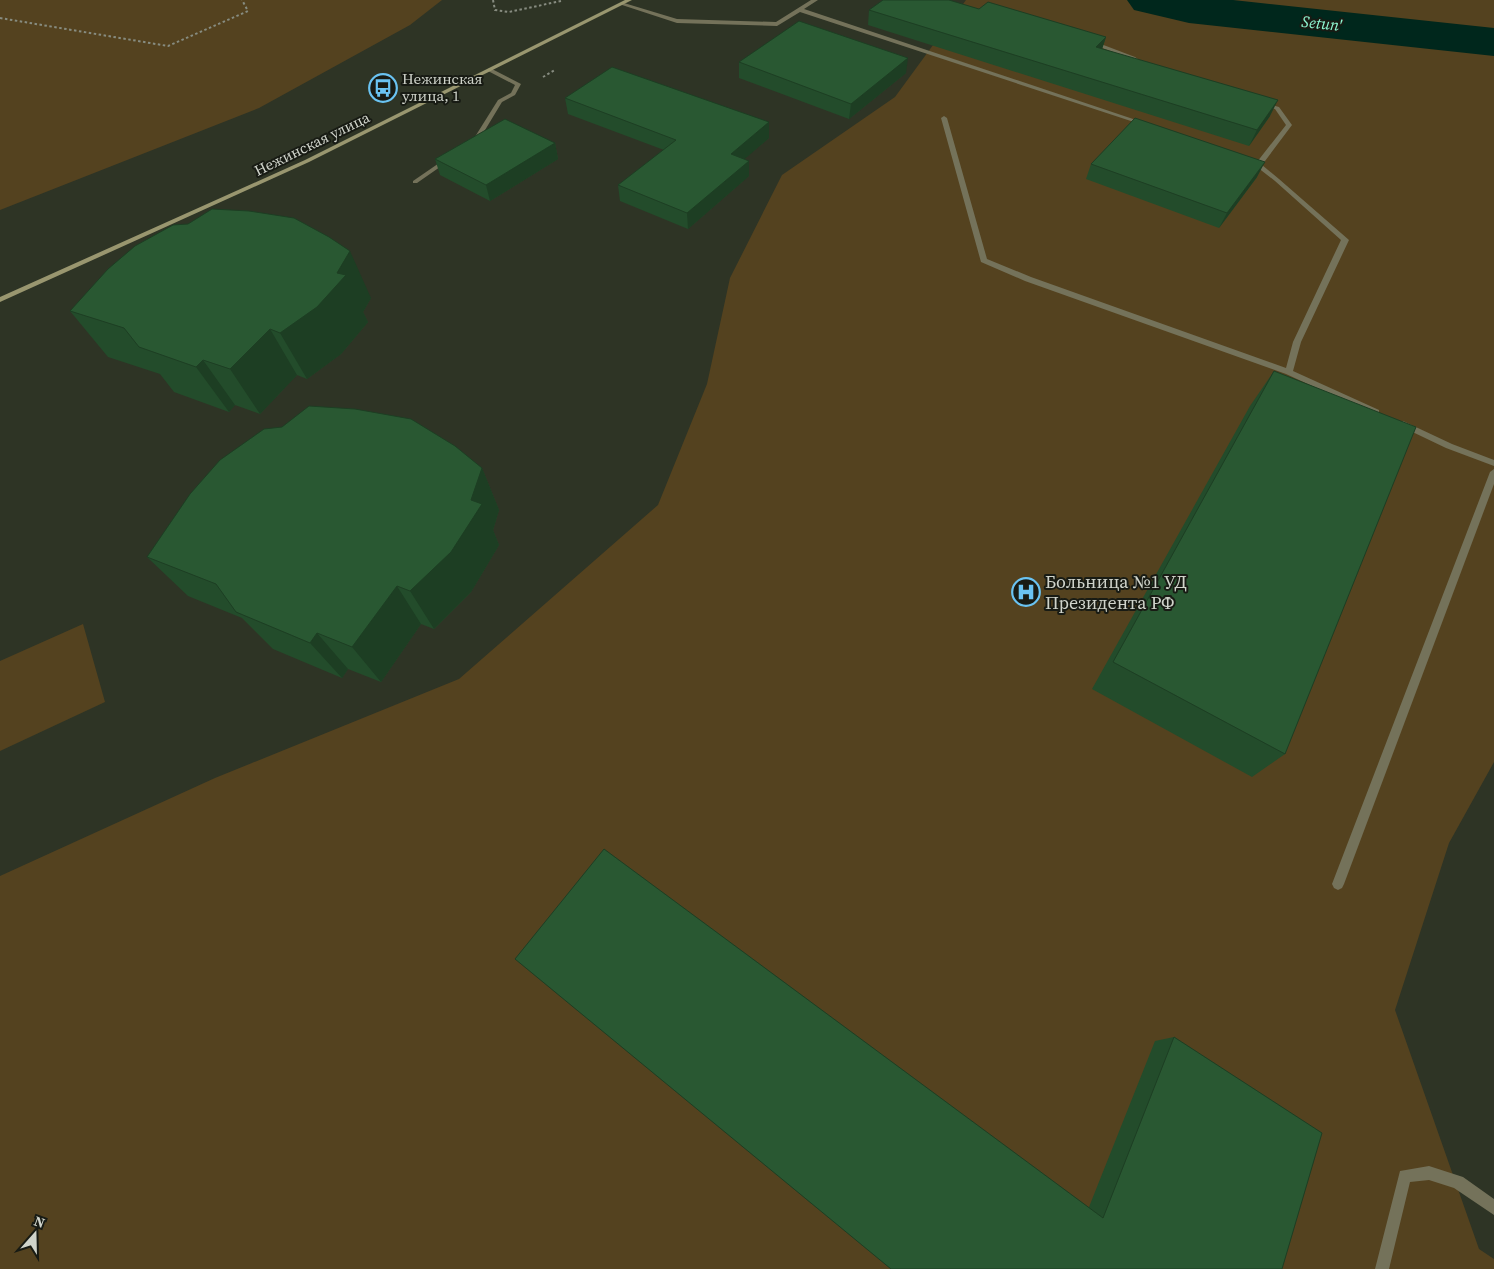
<svg xmlns="http://www.w3.org/2000/svg" width="1494" height="1269" font-family="'Source Serif 4',serif">
	<rect width="100%" height="100%" fill="#2e3425"/>
	<!-- green -->
	<path fill="#54421f" d="M0 0H442L410 25 259 108 0 210Z
		M966 0H1494V762L1449 843 1395 1010 1479 1249 1494 1259V1269H0V876L215 778 459 679 658 505 707 384 730 278 782 175 895 97Z
		M83 624 105 702 0 751V661Z"/>
	<g fill="none" stroke-linecap="round" stroke-linejoin="round">
		<!-- river -->
		<path fill="#00271c" fill-rule="evenodd" d="M1127 0H1233L1494 28V56L1189 23 1134 10Z"/>
		<!-- path -->
		<path stroke="#878c80" stroke-width="2" stroke-dasharray="2.5 2.5" stroke-linecap="butt" d="M493 0 495 10 509 12 561 1
			M0 18 168 46 248 11 242 0
			M543 77 555 70"/>
		<!-- lane -->
		<path fill="#74725a" fill-rule="evenodd" d="M811 0H818L804 9 1148 124 1143 125 800 12 777 26 677 23 619 4 624 3 677 19 776 22Z
			M1089 41H1093L1135 57 1146 65 1141 66 1131 59 1089 43Z
			M490 68 521 84 515 95 502 102 479 140 476 142 473 140 498 100 511 93 515 85 488 71V69Z
			M1261 102 1279 107 1292 125 1262 165 1279 179 1349 240 1301 342 1293 371 1379 410V414H1373L1286 374 1025 281 981 262 941 118 944 116 947 118 987 259 1031 277 1286 368 1293 342 1341 240 1275 181 1248 160 1251 158 1257 162 1286 125 1275 109 1259 105V103Z
			M445 159 450 160 417 183H413V181Z
			M1403 421 1452 444 1494 460V466L1446 448 1400 426 1399 424Z
			M1494 469V484L1344 884 1342 888 1338 890 1334 888 1332 884 1490 472Z
			M1429 1166 1463 1177 1494 1199V1215L1454 1188 1429 1180 1410 1182 1389 1269H1375L1400 1171Z"/>
		<!-- secondary -->
		<path fill="#99966f" fill-rule="evenodd" d="M625 0H632L309 162 0 302V297L305 160Z"/>
	</g>
	<!-- wall -->
	<path fill="#234c2b" d="M979 9 1106 37 1102 49 1270 116 1249 146 868 25 869 10Z
		M739 62 906 73 849 119 739 78Z
		M565 98 769 138 744 159 749 176 688 229 620 201 618 185 664 150 568 114Z
		M555 143 558 159 490 201 440 175 435 159Z
		M1091 164 1257 177 1219 228 1086 179Z
		M188 224 371 298 363 312 368 322 341 354 307 379 297 375 260 414 235 405 229 412 174 392 160 374 108 357 70 311Z
		M1274 371 1285 754 1252 777 1092 689 1250 406Z
		M482 468 499 510 493 530 499 545 471 592 434 629 421 624 381 682 348 669 342 678 273 649 242 618 188 596 147 557Z
		M1174 1037 1282 1269H891L1089 1207 1155 1041Z"/>
	<!-- shaded-wall -->
	<path fill="#1d3e23" d="M1106 37 1101 52 1096 47Z
		M908 58 906 73 849 119 851 104Z
		M1278 100 1270 116 1249 146 1257 130Z
		M769 122V138L732 170 731 154Z
		M555 143 558 159 490 201 486 185Z
		M749 161V176L688 229 687 213Z
		M1265 162 1257 177 1219 228 1227 213Z
		M350 251 371 298 363 312 368 322 341 354 307 379 280 333 337 273Z
		M270 329 297 375 260 414 230 369Z
		M203 360 235 405 229 412 196 367Z
		M482 468 499 510 493 530 499 545 471 592 434 629 410 591Z
		M397 586 421 624 381 682 352 647Z
		M317 633 348 669 342 678 310 643Z"/>
	<!-- building -->
	<path fill="#295832" stroke="#1d3e23" d="M883 0H949L979 9 988 2 1106 37 1096 47 1278 100 1257 130 869 10Z
		M799 21 908 58 851 104 739 62Z
		M612 67 769 122 731 154 749 161 687 213 618 185 676 140 565 98Z
		M1135 118 1265 162 1227 213 1091 164Z
		M505 119 555 143 486 185 435 159Z
		M212 209 249 211 294 218 329 237 350 251 337 273 346 275 317 307 280 333 270 329 230 369 203 360 196 367 139 347 124 328 70 311 108 269 135 246 173 225 188 224Z
		M1274 371 1416 427 1285 754 1113 662Z
		M309 406 355 409 411 419 455 446 482 468 471 500 482 504 451 552 410 591 397 586 352 647 317 633 310 643 236 612 216 584 147 557 190 494 220 460 264 429 282 427Z
		M604 849 1103 1218 1174 1037 1322 1133 1282 1269H891L515 959Z"/>
	<!-- icons -->
	<defs>
		<symbol id="bus-ring" viewBox="-11 -11 22 22"><circle r="9.5" fill="#181b14" stroke="#6ac3f2" stroke-width="1.5"/><path d="M-5-6H5V4H4V6H2V4H-2V6H-4V4H-5ZM-3.5-4V0h7V-4ZM-3.5 1.2v1.5H-2V1.2ZM2 1.2v1.5H3.5V1.2Z" fill="#6ac3f2"/></symbol>
		<symbol id="hospital-ring" viewBox="-11 -11 22 22"><circle r="9.5" fill="#181b14" stroke="#6ac3f2" stroke-width="1.5"/><path d="M-5-5h3v3.5h4V-5h3V5h-3V1.5h-4V5h-3Z" fill="#6ac3f2"/></symbol>
	</defs>
	<g fill-rule="evenodd">
		<use href="#bus-ring" x="367" y="72" width="32" height="32"/>
		<use href="#hospital-ring" x="1010" y="576" width="32" height="32"/>
	</g>
	<g text-anchor="middle" stroke-width="4" stroke-linejoin="round" paint-order="stroke">
		<!-- far-poi labels -->
		<g font-size="15" fill="#d0d4cb" stroke="#181b14" text-anchor="start">
			<text x="402" y="84">Нежинская<tspan x="402" dy="17">улица, 1</tspan></text>
		</g>
		<!-- far-street labels -->
		<g font-size="15" fill="#d0d4cb" stroke="#181b14">
			<text transform="translate(312 144) rotate(-26)" y="5">Нежинская улица</text>
		</g>
		<!-- far-water labels -->
		<g font-size="16" font-style="italic" fill="#90f9d4" stroke="#181b14">
			<text transform="translate(1322 23) rotate(6)" y="6">Setun'</text>
		</g>
		<!-- poi labels -->
		<g font-size="18" fill="#d0d4cb" stroke="#181b14" text-anchor="start">
			<text x="1045" y="588">Больница №1 УД<tspan x="1045" dy="21">Президента РФ</tspan></text>
		</g>
	</g>
	<!-- north arrow -->
	<g transform="translate(35 1234) rotate(20)" stroke="#181b14" stroke-width="4" paint-order="stroke">
	<path d="M0-4L9 19L0 12L-9 19Z" fill="#d0d4cb"/>
	<text y="-8" font-size="14" font-weight="bold" text-anchor="middle" fill="#d0d4cb">N</text>
	</g>
</svg>
